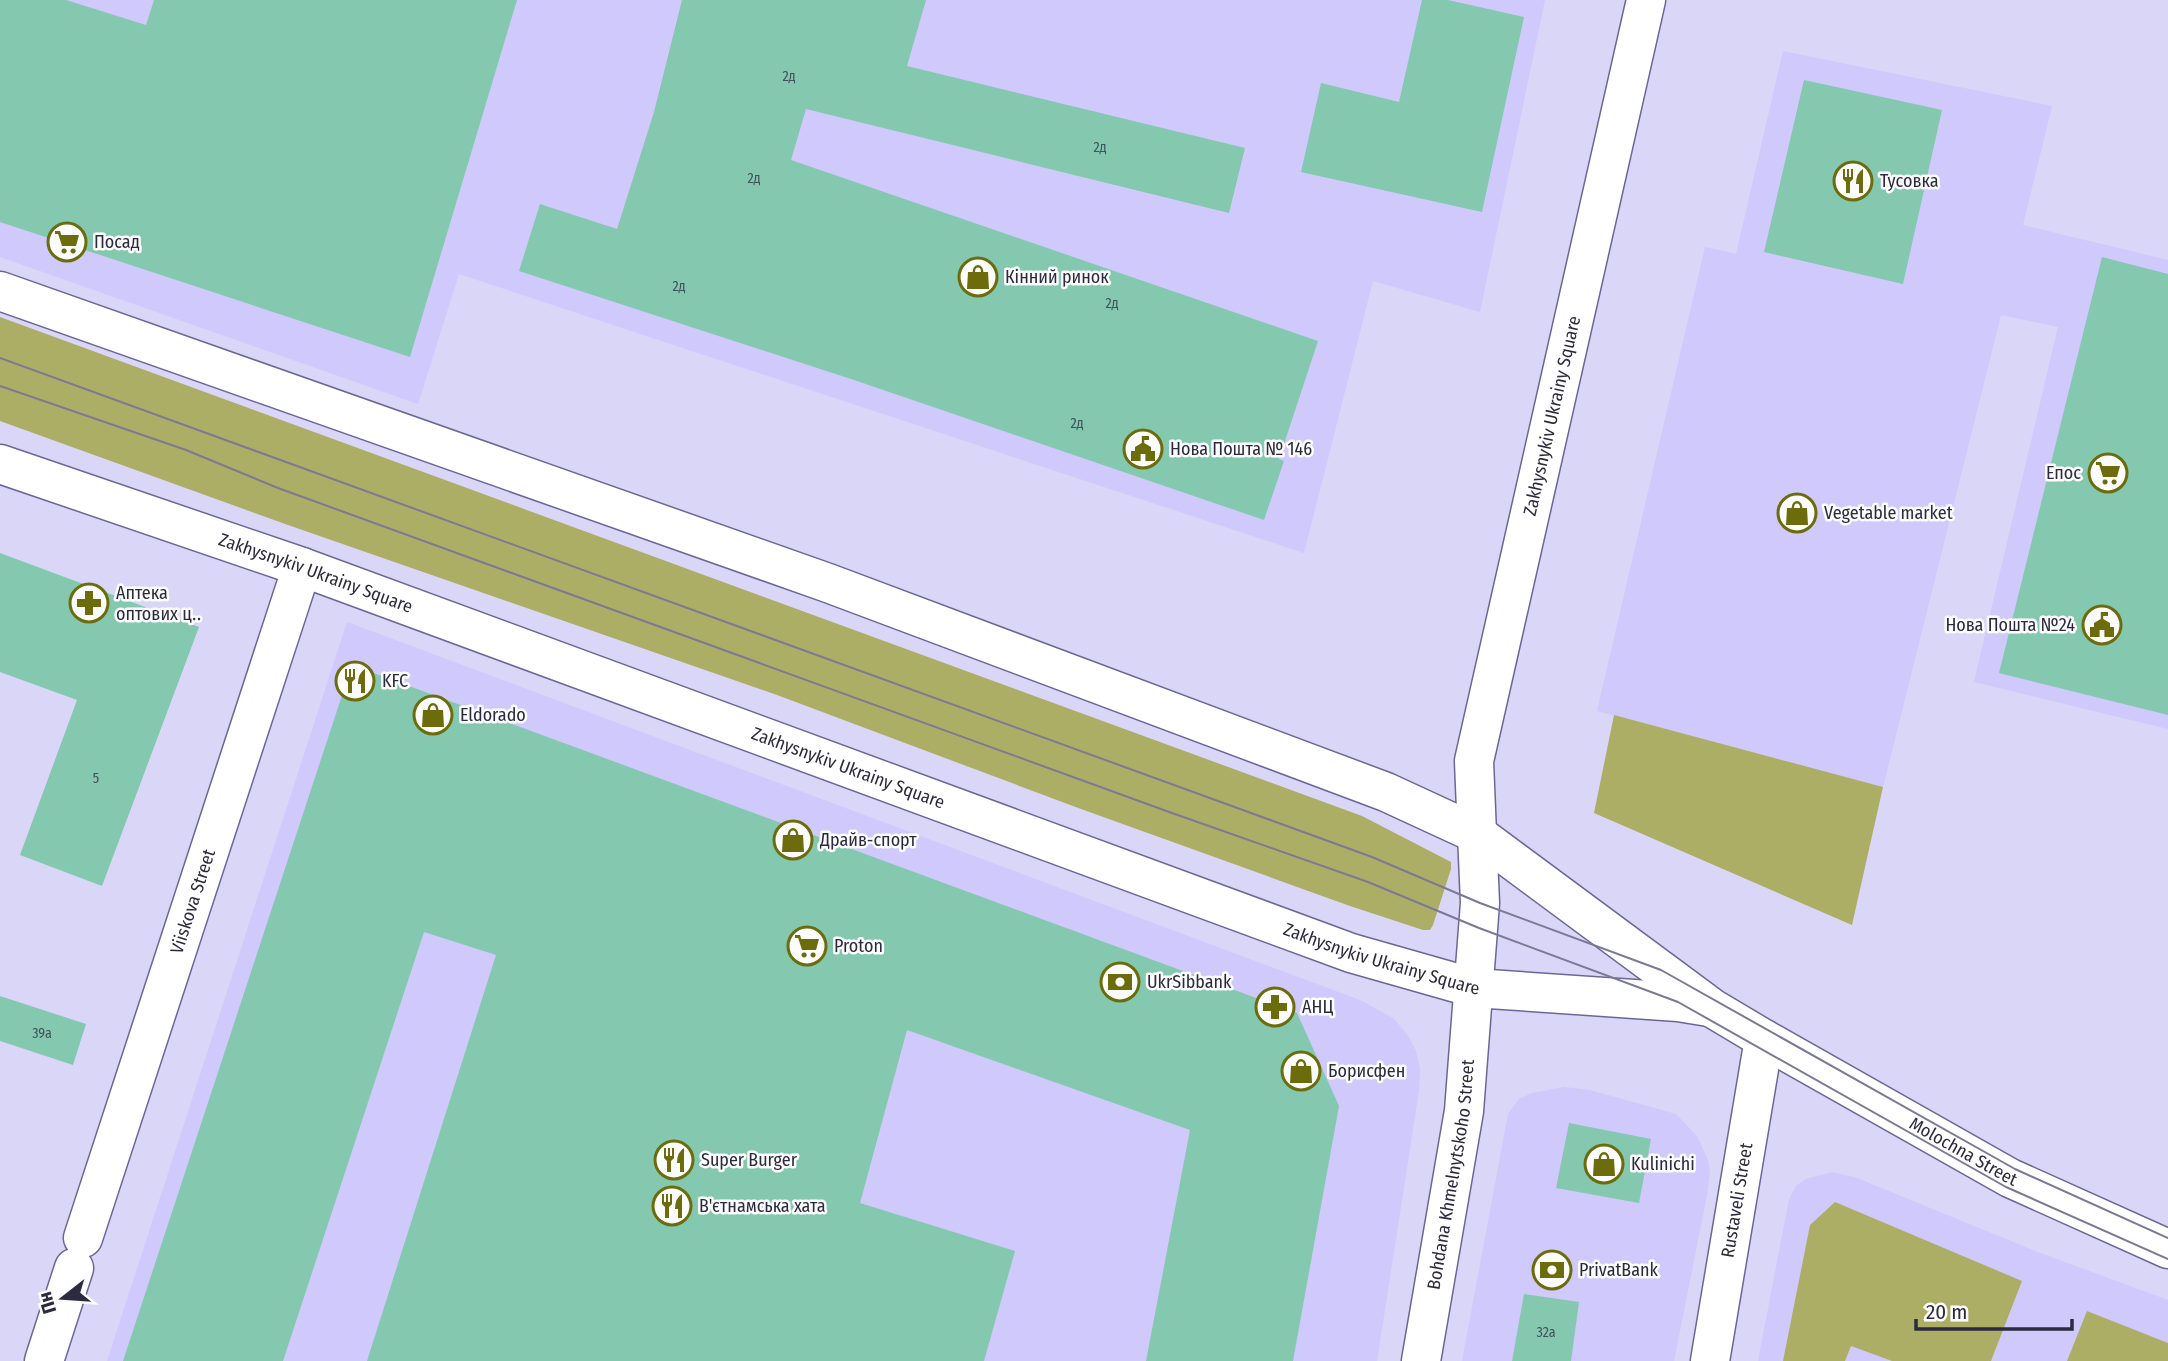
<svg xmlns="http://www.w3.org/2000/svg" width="2168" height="1361" font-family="'Fira Sans Condensed',sans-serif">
	<rect width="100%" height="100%" fill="#d9d6f8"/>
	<!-- built -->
	<path fill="#cfc9fc" d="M0 0H1545L1480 312 1373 281 1304 553 459 274 418 404 0 257Z
		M1783 51 2052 106 2023 225 2168 260V729L1974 682 2058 327 2001 315 1883 787 1597 711 1705 247 1736 254Z
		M347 622 1360 1000 1393 1018 1407 1034 1416 1051 1420 1070 1419 1091 1377 1361H107Z
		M1564 1087 1590 1090 1676 1114 1697 1136 1708 1160 1710 1172 1707 1195 1674 1361H1462L1508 1114 1519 1099 1532 1093Z
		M1833 1172 1857 1178 2035 1251 2168 1300V1361H1758L1789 1199 1796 1186 1806 1179Z"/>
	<!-- green -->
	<path fill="#adae65" d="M0 317 1362 816 1451 862V869L1433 925 1430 930H1423L1350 906 1081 809 777 695 288 525 0 421Z
		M1614 715 1883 787 1852 925 1594 813Z
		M1835 1202 2022 1281 1991 1361H1892L1851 1346 1845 1361H1783L1810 1225Z
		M2087 1311 2168 1343V1361H2067Z"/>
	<!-- building -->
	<path fill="#85c8b0" d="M0 0H66L146 25 154 0H517L410 357 0 222Z
		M682 0H926L907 66 1245 148 1229 213 806 109 791 160 1318 341 1279 459 1284 461 1264 520 854 380 519 271 540 204 617 229 654 112Z
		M1422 0H1448L1524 17 1482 212 1301 172 1321 83 1399 102Z
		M1804 80 1942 110 1903 284 1764 252Z
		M2102 257 2168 274V715L1999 673Z
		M0 553 199 627 102 886 20 855 77 700 0 672Z
		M352 665 1297 1013 1339 1106 1293 1361H1146L1190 1130 907 1030 860 1203 1015 1251 984 1361H367L496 955 424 932 283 1361H123Z
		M0 996 86 1024 73 1065 0 1041Z
		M1569 1123 1651 1139 1639 1203 1556 1188Z
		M1524 1294 1579 1302 1571 1361H1512Z"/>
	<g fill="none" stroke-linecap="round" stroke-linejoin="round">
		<defs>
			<g id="minor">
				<path id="s1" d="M1477 834 1474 761 1646 0"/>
				<path id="s2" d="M83 1238 302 567"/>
				<path d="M44 1361 74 1268"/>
				<path id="s3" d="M1710 1361 1764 1039"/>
			</g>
			<g id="major">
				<path id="s4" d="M0 291 828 583 1386 792 1477 834 1712 1008 1764 1039 2010 1178 2168 1249"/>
				<path id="s5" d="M0 464 302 567 1351 953 1474 988 1678 1002 1709 1007"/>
				<path id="s6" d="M1421 1361 1464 1111 1480 903 1477 834"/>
			</g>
		</defs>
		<!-- minor casing -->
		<use href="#minor" stroke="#6c6697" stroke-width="41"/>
		<!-- major casing -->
		<use href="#major" stroke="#6c6697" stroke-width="41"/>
		<!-- minor -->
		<use href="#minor" stroke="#fff" stroke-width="38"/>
		<!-- major -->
		<use href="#major" stroke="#fff" stroke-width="38"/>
		<!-- tram -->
		<path stroke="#7c7994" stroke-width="2" d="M0 358 1372 857 1480 903 1661 970 2015 1169 2168 1238
			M0 386 186 450 278 488 1172 813 1368 882 1479 928 1678 1002 2006 1187 2168 1259"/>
	</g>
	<!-- icons -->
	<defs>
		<symbol id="restaurant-ring" viewBox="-11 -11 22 22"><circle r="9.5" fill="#fbfcfb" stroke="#6c6c0c" stroke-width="1.5"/><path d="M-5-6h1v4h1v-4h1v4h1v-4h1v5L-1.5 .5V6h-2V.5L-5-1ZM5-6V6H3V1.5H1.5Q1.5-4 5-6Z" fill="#6c6c0c"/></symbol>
		<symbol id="supermarket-ring" viewBox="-11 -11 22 22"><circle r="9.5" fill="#fbfcfb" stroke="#6c6c0c" stroke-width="1.5"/><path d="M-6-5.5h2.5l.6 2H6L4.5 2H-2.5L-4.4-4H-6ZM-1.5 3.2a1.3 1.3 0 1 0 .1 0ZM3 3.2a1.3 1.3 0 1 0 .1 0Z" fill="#6c6c0c"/></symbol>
		<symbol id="shop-ring" viewBox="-11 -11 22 22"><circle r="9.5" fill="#fbfcfb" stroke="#6c6c0c" stroke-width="1.5"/><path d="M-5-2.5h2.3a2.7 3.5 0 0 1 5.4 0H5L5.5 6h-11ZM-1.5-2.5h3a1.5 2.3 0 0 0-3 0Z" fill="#6c6c0c"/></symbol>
		<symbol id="civic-ring" viewBox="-11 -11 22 22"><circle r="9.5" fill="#fbfcfb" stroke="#6c6c0c" stroke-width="1.5"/><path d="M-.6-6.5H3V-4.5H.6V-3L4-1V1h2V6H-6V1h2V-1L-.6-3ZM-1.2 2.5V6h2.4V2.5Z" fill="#6c6c0c"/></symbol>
		<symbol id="pharmacy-ring" viewBox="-11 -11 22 22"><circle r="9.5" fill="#fbfcfb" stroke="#6c6c0c" stroke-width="1.5"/><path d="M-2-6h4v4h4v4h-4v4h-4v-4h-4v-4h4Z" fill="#6c6c0c"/></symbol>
		<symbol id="bank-ring" viewBox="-11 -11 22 22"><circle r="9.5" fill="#fbfcfb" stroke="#6c6c0c" stroke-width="1.5"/><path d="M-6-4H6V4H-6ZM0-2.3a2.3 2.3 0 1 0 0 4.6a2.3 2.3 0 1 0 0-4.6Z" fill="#6c6c0c"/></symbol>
	</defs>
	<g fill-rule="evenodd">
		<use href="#restaurant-ring" x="1831" y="159" width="44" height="44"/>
		<use href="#supermarket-ring" x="45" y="220" width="44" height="44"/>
		<use href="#shop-ring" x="956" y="255" width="44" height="44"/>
		<use href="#civic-ring" x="1121" y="427" width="44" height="44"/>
		<use href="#supermarket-ring" x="2086" y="451" width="44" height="44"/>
		<use href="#shop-ring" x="1775" y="491" width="44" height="44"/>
		<use href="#pharmacy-ring" x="67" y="581" width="44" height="44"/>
		<use href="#civic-ring" x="2080" y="603" width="44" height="44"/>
		<use href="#restaurant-ring" x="333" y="659" width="44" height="44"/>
		<use href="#shop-ring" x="411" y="693" width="44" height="44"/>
		<use href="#shop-ring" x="771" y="818" width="44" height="44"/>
		<use href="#supermarket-ring" x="785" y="924" width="44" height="44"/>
		<use href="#bank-ring" x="1098" y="960" width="44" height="44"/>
		<use href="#pharmacy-ring" x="1253" y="985" width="44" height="44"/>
		<use href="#shop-ring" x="1279" y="1049" width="44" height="44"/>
		<use href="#restaurant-ring" x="652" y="1138" width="44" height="44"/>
		<use href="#shop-ring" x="1582" y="1142" width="44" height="44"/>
		<use href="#restaurant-ring" x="650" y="1184" width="44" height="44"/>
		<use href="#bank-ring" x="1530" y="1248" width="44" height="44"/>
	</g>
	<g text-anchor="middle" stroke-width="5" stroke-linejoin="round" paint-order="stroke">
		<!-- number labels -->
		<g font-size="14" fill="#42525b">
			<text x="789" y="81">2д</text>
			<text x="1100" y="152">2д</text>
			<text x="754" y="183">2д</text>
			<text x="679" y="291">2д</text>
			<text x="1112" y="308">2д</text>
			<text x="1077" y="428">2д</text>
			<text x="96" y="783">5</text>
			<text x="42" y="1038">39а</text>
			<text x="1546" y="1337">32а</text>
		</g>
		<!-- poi labels -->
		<g font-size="18" fill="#2c2a3f" stroke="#fbfcfb" text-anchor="start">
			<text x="1880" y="187">Тусовка</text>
			<text x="94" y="248">Посад</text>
			<text x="1005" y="283">Кінний ринок</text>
			<text x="1170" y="455">Нова Пошта № 146</text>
			<text x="2081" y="479" text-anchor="end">Епос</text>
			<text x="1824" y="519">Vegetable market</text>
			<text x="116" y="599">Аптека<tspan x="116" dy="21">оптових ц‥</tspan></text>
			<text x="2075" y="631" text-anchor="end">Нова Пошта №24</text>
			<text x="382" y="687">KFC</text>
			<text x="460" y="721">Eldorado</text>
			<text x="820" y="846">Драйв-спорт</text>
			<text x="834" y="952">Proton</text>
			<text x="1147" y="988">UkrSibbank</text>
			<text x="1302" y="1013">АНЦ</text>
			<text x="1328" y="1077">Борисфен</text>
			<text x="701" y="1166">Super Burger</text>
			<text x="1631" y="1170">Kulinichi</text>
			<text x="699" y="1212">В'єтнамська хата</text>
			<text x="1579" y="1276">PrivatBank</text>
		</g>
		<!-- street labels -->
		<g font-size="18" fill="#2c2a3f" stroke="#fbfcfb">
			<text dy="6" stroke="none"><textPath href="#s1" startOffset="427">Zakhysnykiv Ukrainy Square</textPath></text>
			<text dy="6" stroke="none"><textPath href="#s5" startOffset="334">Zakhysnykiv Ukrainy Square</textPath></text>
			<text dy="6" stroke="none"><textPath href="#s5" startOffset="901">Zakhysnykiv Ukrainy Square</textPath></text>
			<text dy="6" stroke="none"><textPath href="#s2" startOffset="354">Viiskova Street</textPath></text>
			<text dy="6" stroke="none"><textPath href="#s5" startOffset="1468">Zakhysnykiv Ukrainy Square</textPath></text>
			<text dy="6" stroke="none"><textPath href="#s4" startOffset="2156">Molochna Street</textPath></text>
			<text dy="6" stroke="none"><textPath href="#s6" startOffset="189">Bohdana Khmelnytskoho Street</textPath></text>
			<text dy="6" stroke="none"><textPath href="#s3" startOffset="163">Rustaveli Street</textPath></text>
		</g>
	</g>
	<!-- north arrow -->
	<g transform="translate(63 1298) rotate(253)" stroke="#fbfcfb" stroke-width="5" paint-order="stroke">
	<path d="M0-5L12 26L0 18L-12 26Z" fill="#2c2a3f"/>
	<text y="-10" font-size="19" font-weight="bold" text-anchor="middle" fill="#2c2a3f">Пн</text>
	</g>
	<!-- scale -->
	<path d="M1916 1319v10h156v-10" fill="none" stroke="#2c2a3f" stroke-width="3.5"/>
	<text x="1926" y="1319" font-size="21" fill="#2c2a3f" stroke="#fbfcfb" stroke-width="5" paint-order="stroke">20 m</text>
</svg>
